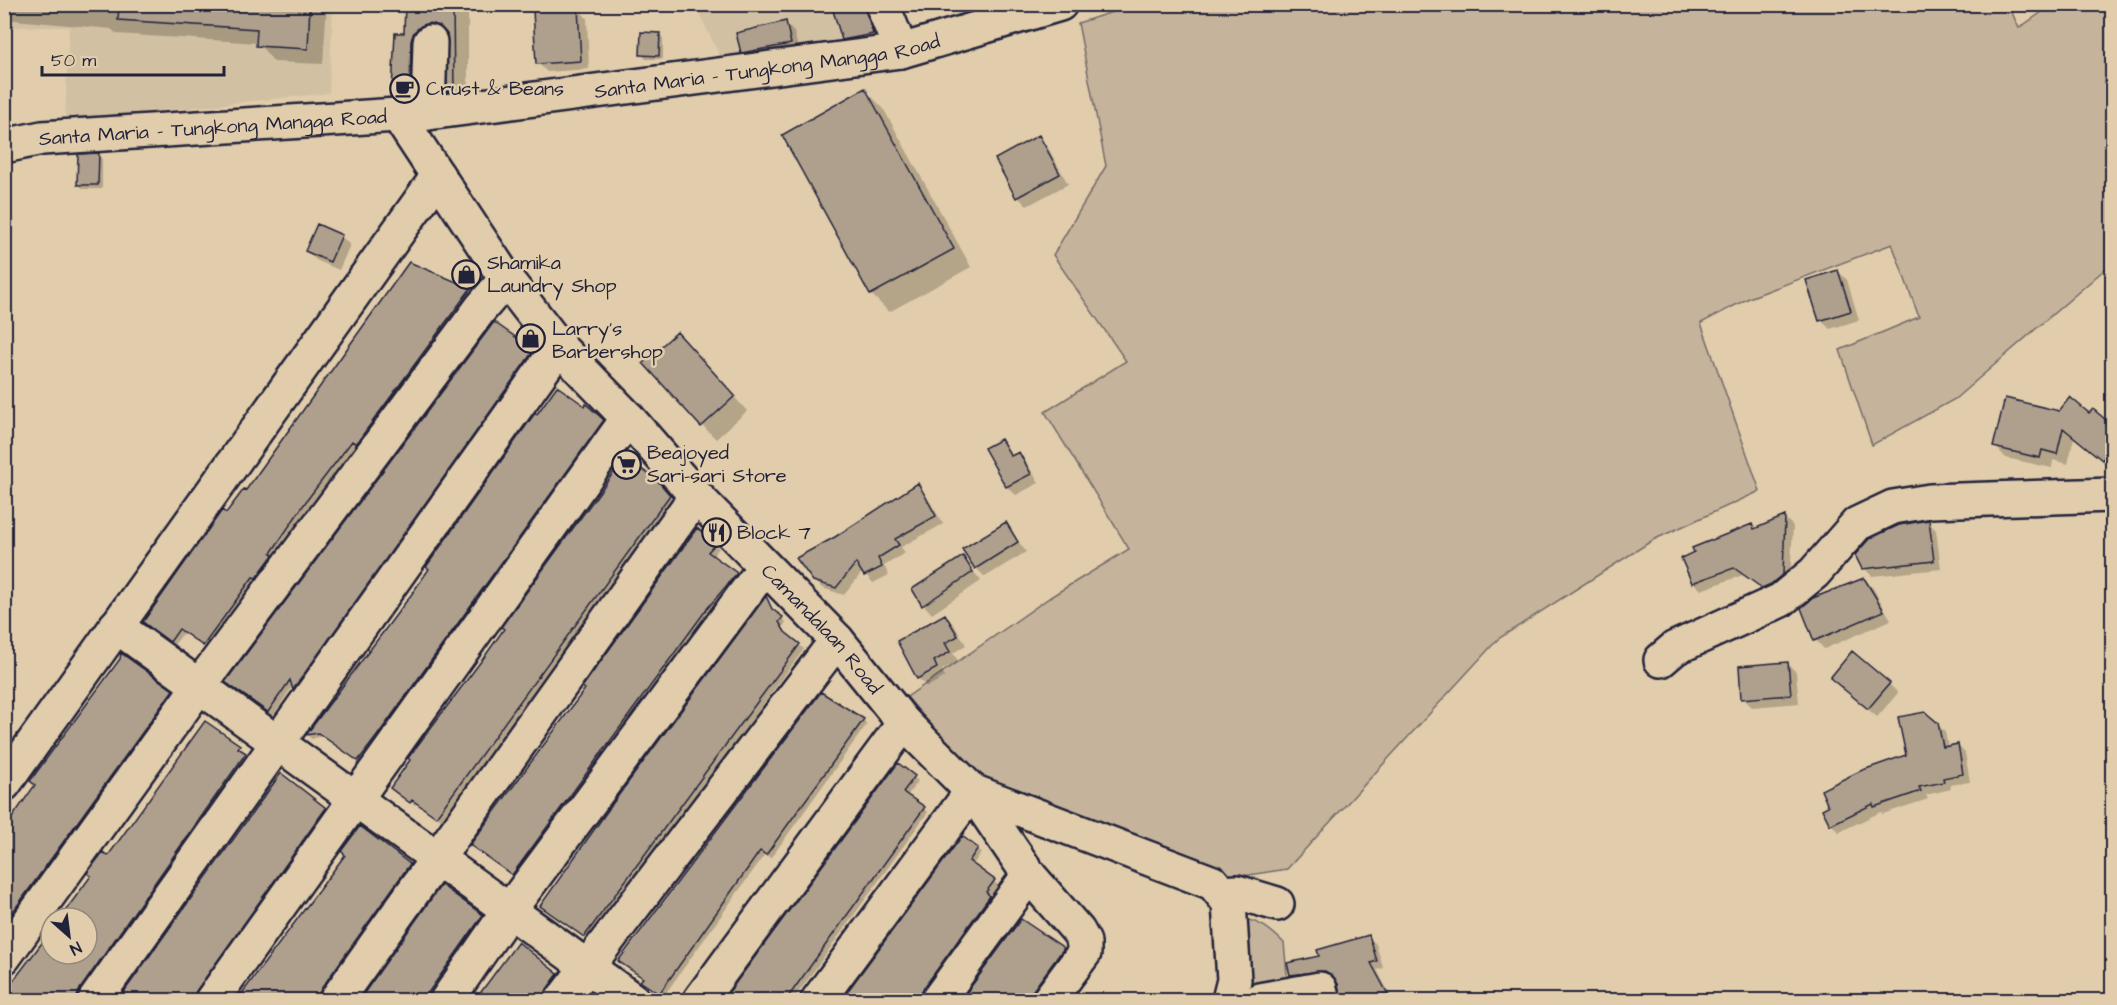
<svg xmlns="http://www.w3.org/2000/svg" width="2117" height="1005" font-family="'Architects Daughter',sans-serif">
	<rect width="100%" height="100%" fill="#e1cdab"/>
	<filter id="ink" filterUnits="userSpaceOnUse"><feTurbulence type="fractalNoise" baseFrequency=".0167" numOctaves="2"/><feDisplacementMap in="SourceGraphic" scale="12" xChannelSelector="R" yChannelSelector="G"/><feConvolveMatrix kernelMatrix="1 2 1 2 8 2 1 2 1" color-interpolation-filters="sRGB"/></filter>
	<g filter="url(#ink)">
		<!-- built -->
		<path fill="#d2c0a2" d="M4 5H333L329 93 65 121 69 27H5Z
			M695 5H873L889 46 722 60Z"/>
		<!-- green -->
		<path fill="#c5b49b" stroke="#746b6b" stroke-width="1.5" d="M1137 4H2008L2019 28 2052 5H2112V263L1955 399 1872 445 1840 350 1919 317 1892 244 1749 298 1701 323 1760 491 1653 540 1498 639 1287 869 1230 878 979 781 907 697 1052 596 1129 549 1045 412 1126 361 1053 255 1106 166 1078 23Z
			M1239 919C1258 919 1271 930 1284 943L1288 985 1249 995Z"/>
		<!-- shadow -->
		<path fill="#0003" d="M4 4H327L323 64 274 62 258 43 117 34 111 29 4 19Z
			M407 4H463L468 10V105L464 106 449 91 448 38H446L436 40 424 105H409L394 90 405 35Z
			M832 4H872L885 48 857 53 843 39Z
			M578 9 587 18 589 69 547 72 538 63Z
			M785 23 794 32 799 52 751 61 742 52Z
			M659 34 663 38V59H646L642 55Z
			M865 90 883 108 971 267 889 312 871 294 784 135Z
			M1038 137 1047 146 1068 184 1027 206 1018 197 997 160Z
			M98 155 102 159V189H83L78 184Z
			M341 236 350 245 339 270 316 260 307 251Z
			M410 264 474 293 361 447 357 444 310 505 208 649 184 632 174 645 149 627Z
			M1838 271 1847 280 1859 320 1830 329 1821 320Z
			M690 348 747 411 716 439 703 426Z
			M533 351 537 356 298 693 292 687 273 716 232 686Z
			M2093 411 2112 427V469L2074 438 2068 464 2053 460 2052 468 2006 458 1995 446 2059 413 2089 415Z
			M594 412 607 425 363 764 323 736 311 739 308 735 413 596Z
			M1001 441 1013 457 1018 454 1027 463 1039 483 1016 495 1007 487 986 449Z
			M918 485 925 493 943 524 901 547 905 553 884 566 889 575 873 583 863 571 844 595 822 588 814 580Z
			M662 487 673 500 441 820 417 803 415 805 396 792Z
			M1785 518 1793 526 1790 582 1771 595 1743 575 1701 590 1693 582 1752 526 1756 530Z
			M1928 522 1936 530 1941 569 1872 576 1864 568Z
			M1006 524 1026 552 985 577 976 568Z
			M714 544 719 548 712 557 740 578 517 878 476 848 586 690Z
			M963 558 981 581 932 614 924 605Z
			M1864 579 1873 588 1891 620 1824 649 1816 640Z
			M766 599 776 613 786 622 783 627 788 636 804 649 589 940 547 910Z
			M945 616 954 625 966 645 953 653 958 661 942 670 945 677 927 687 918 678Z
			M121 660 176 696 4 933V830Z
			M1787 663 1796 672 1799 703 1752 707 1743 698Z
			M1889 684 1898 693 1877 717 1841 686Z
			M863 720 867 724 771 858 765 854 663 997 646 985 644 979 624 965Z
			M205 723 239 746 249 758 81 1000H4V995L51 932V954H87V918H61Z
			M1937 724 1945 732 1948 747 1957 745 1965 753 1970 782 1950 785 1951 789 1926 795 1928 799 1883 814 1881 812 1839 832 1831 824 1824 810 1907 756Z
			M898 765 918 781 907 796 928 812 793 1000H725Z
			M281 775 329 813 196 1000H120Z
			M962 838 981 853 972 866 998 885 989 897 993 901 924 1000H841Z
			M347 855 409 865 413 869 327 990 323 987 313 1000H238Z
			M442 887 486 920 433 1000H361Z
			M1021 921 1067 954 1033 1000H963Z
			M1369 937 1376 944 1383 968 1377 970 1393 1000H1343L1335 978 1298 982 1291 975 1321 957Z
			M518 944 561 980 548 1000H477Z"/>
		<!-- building -->
		<path fill="#afa08e" stroke="#22223b" stroke-width="1.5" d="M119 4H310L308 49 256 46 257 29 118 20Z
			M405 4H453L454 91 447 92V34L439 26 430 23 421 26 414 32 411 41 410 91 392 90 395 33H404Z
			M831 4H864L873 34 842 40Z
			M578 8 581 61 536 64 533 10Z
			M786 21 791 44 741 53 736 33Z
			M641 32 660 33 659 56 640 55Z
			M865 88 954 249 870 295 782 135Z
			M1039 135 1060 174 1016 198 995 159Z
			M99 153 98 185H77L78 154Z
			M317 224 342 235 330 262 305 251Z
			M409 262 471 288 356 444 352 441 307 500 271 553 273 555 256 578 253 577 203 646 179 629 170 642 143 622 222 510 226 513 244 489 246 490Z
			M1838 270 1851 311 1819 321 1806 280Z
			M494 322 534 350 293 690 290 680 268 712 225 682Z
			M677 332 735 396 701 427 643 363Z
			M557 386 585 406 586 404 604 420 377 736 358 761 318 733 306 735 411 595 429 569 426 567 535 413 537 414Z
			M2070 397 2089 413 2093 409 2112 425V447L2102 460 2063 428 2057 454 2042 450 2040 458 1993 447 2005 398 2059 411Z
			M1001 439 1011 456 1019 452 1031 474 1006 487 984 448Z
			M625 457 658 481 670 495 436 817 412 800 410 803 390 788 410 760 408 758 485 656 504 629 501 627Z
			M918 483 936 516 895 539 899 545 878 558 882 567 864 576 856 563 836 588 813 581 796 558 835 537Z
			M1785 516 1783 574 1771 584 1762 588 1734 568 1692 583 1681 558 1694 552 1692 548 1752 524 1754 529Z
			M1929 520 1934 561 1862 569 1855 555 1869 539 1899 525Z
			M1006 522 1018 542 975 569 962 549Z
			M697 528 716 543 708 552 737 573 706 610 512 875 470 845 585 689 582 687Z
			M963 556 973 572 922 606 912 589Z
			M1864 578 1884 611 1814 641 1801 608 1813 598Z
			M766 596 772 609 783 617 779 622 785 632 800 644 584 937 540 906 618 796Z
			M945 614 958 636 945 643 950 652 934 661 937 668 917 679 897 641Z
			M1852 651 1890 683 1868 709 1830 678Z
			M121 653 173 690 4 924V829L35 785 30 781 120 659Z
			M1788 662 1791 695 1741 699 1739 666Z
			M821 692 864 719 766 855 760 851 659 994 640 981 643 978 618 961Z
			M1925 712 1938 723 1943 747 1958 744 1963 774 1943 778 1944 782 1919 787 1921 791 1874 807 1873 804 1830 825 1822 809 1828 806 1821 790 1860 771 1906 755 1898 717Z
			M205 721 240 745 238 748 246 753 80 989 77 1000H4V993L51 931V954H87V918H60L91 876 87 873 103 852 108 856Z
			M898 763 915 776 903 792 925 807 786 1000H723Z
			M281 773 326 808 190 1000H118Z
			M360 826 410 864 321 989 318 1000H237L345 855 341 851Z
			M962 836 978 848 969 861 995 880 986 892 990 896 923 989 920 1000H841Z
			M441 885 483 915 423 1000H359Z
			M1021 919 1064 948 1026 1000H961Z
			M1369 935 1377 961 1371 963 1391 1000H1341L1338 984 1333 976 1325 971 1290 975 1287 963 1319 956 1317 950Z
			M518 942 558 974 547 989 544 1000H475Z"/>
		<g fill="none" stroke-linecap="round" stroke-linejoin="round">
			<defs>
				<g id="minor">
					<path d="M882 4 901 51"/>
					<path d="M428 113 430 42"/>
					<path id="s1" d="M399 117 506 279 559 347 628 418 696 496 837 640 904 723 972 791 1029 875 1078 931 1084 942V953L1049 1000"/>
					<path d="M116 626 633 1000"/>
					<path d="M1661 660 1675 648 1781 600 1814 573 1857 524 1893 507 1930 501 2112 495"/>
					<path d="M4 784 438 176"/>
					<path d="M972 791 1213 883 1229 903 1234 980 1229 1000"/>
					<path d="M1222 893 1237 892 1277 904"/>
					<path d="M4 957 199 686 481 308 506 279"/>
					<path d="M95 1000 559 347"/>
					<path d="M212 1000 628 418"/>
					<path d="M336 1000 696 496"/>
					<path d="M447 1000 508 912 764 568"/>
					<path d="M562 1000 837 640"/>
					<path d="M700 1000 904 723"/>
					<path d="M818 1000 972 791"/>
					<path d="M938 1000 1029 875"/>
					<path d="M1259 1000 1320 989 1323 1000"/>
				</g>
				<g id="major">
					<path id="s2" d="M4 146 42 138 428 113 901 51 1060 4"/>
				</g>
			</defs>
			<!-- minor casing -->
			<use href="#minor" stroke="#22223b" stroke-width="38"/>
			<!-- major casing -->
			<use href="#major" stroke="#22223b" stroke-width="38"/>
			<!-- minor -->
			<use href="#minor" stroke="#e1cdab" stroke-width="33"/>
			<!-- major -->
			<use href="#major" stroke="#e1cdab" stroke-width="33"/>
		</g>
	</g>
	<!-- icons -->
	<defs>
		<symbol id="cafe-ring" viewBox="-11 -11 22 22"><circle r="9.5" fill="#e1cdab" stroke="#22223b" stroke-width="1.5"/><path d="M-5.5-4.5H6V0H3Q3 3.5 0 3.5H-2.5Q-5.5 3.5-5.5 0ZM3-3.2v2h1.7v-2ZM-6 4.5H4V6H-6Z" fill="#22223b"/></symbol>
		<symbol id="shop-ring" viewBox="-11 -11 22 22"><circle r="9.5" fill="#e1cdab" stroke="#22223b" stroke-width="1.5"/><path d="M-5-2.5h2.3a2.7 3.5 0 0 1 5.4 0H5L5.5 6h-11ZM-1.5-2.5h3a1.5 2.3 0 0 0-3 0Z" fill="#22223b"/></symbol>
		<symbol id="supermarket-ring" viewBox="-11 -11 22 22"><circle r="9.5" fill="#e1cdab" stroke="#22223b" stroke-width="1.5"/><path d="M-6-5.5h2.5l.6 2H6L4.5 2H-2.5L-4.4-4H-6ZM-1.5 3.2a1.3 1.3 0 1 0 .1 0ZM3 3.2a1.3 1.3 0 1 0 .1 0Z" fill="#22223b"/></symbol>
		<symbol id="restaurant-ring" viewBox="-11 -11 22 22"><circle r="9.5" fill="#e1cdab" stroke="#22223b" stroke-width="1.5"/><path d="M-5-6h1v4h1v-4h1v4h1v-4h1v5L-1.5 .5V6h-2V.5L-5-1ZM5-6V6H3V1.5H1.5Q1.5-4 5-6Z" fill="#22223b"/></symbol>
	</defs>
	<g fill-rule="evenodd">
		<use href="#cafe-ring" x="388" y="72" width="33" height="33"/>
		<use href="#shop-ring" x="450" y="258" width="33" height="33"/>
		<use href="#shop-ring" x="514" y="322" width="33" height="33"/>
		<use href="#supermarket-ring" x="610" y="448" width="33" height="33"/>
		<use href="#restaurant-ring" x="700" y="516" width="33" height="33"/>
	</g>
	<g text-anchor="middle" stroke-width="5" stroke-linejoin="round" paint-order="stroke">
		<!-- street labels -->
		<g font-size="20" fill="#22223b" stroke="#e1cdab">
			<text dy="7" stroke="none"><textPath href="#s2" startOffset="768">Santa Maria - Tungkong Mangga Road</textPath></text>
			<text dy="7" stroke="none"><textPath href="#s2" startOffset="210">Santa Maria - Tungkong Mangga Road</textPath></text>
			<text dy="7" stroke="none"><textPath href="#s1" startOffset="666">Camandalaan Road</textPath></text>
		</g>
		<!-- poi labels -->
		<g font-size="20" fill="#22223b" stroke="#e1cdab" text-anchor="start">
			<text x="426" y="95">Crust &amp; Beans</text>
			<text x="487" y="269">Shamika<tspan x="487" dy="23">Laundry Shop</tspan></text>
			<text x="552" y="335">Larry's<tspan x="552" dy="23">Barbershop</tspan></text>
			<text x="647" y="459">Beajoyed<tspan x="647" dy="23">Sari-sari Store</tspan></text>
			<text x="737" y="539">Block 7</text>
		</g>
	</g>
	<!-- margin -->
	<rect width="2117" height="1005" fill="none" stroke="#e1cdab" stroke-width="24"/>
	<rect x="12" y="12" width="2093" height="981" fill="none" stroke="#22223b" stroke-width="2" filter="url(#ink)"/>
	<!-- north arrow -->
	<g transform="translate(69 936) rotate(152)"><circle r="28" fill="#e1cdab" stroke="#95897e" stroke-width="1.5"/>
	<path d="M0-4.5L10 22L0 15L-10 22Z" fill="#22223b"/>
	<text y="-9" font-size="16" font-weight="bold" text-anchor="middle" fill="#22223b">N</text>
	</g>
	<!-- scale -->
	<path d="M42 66v9h182v-9" fill="none" stroke="#22223b" stroke-width="3"/>
	<text x="51" y="66" font-size="18" fill="#22223b" stroke="#e1cdab" stroke-width="4.5" paint-order="stroke">50 m</text>
</svg>
